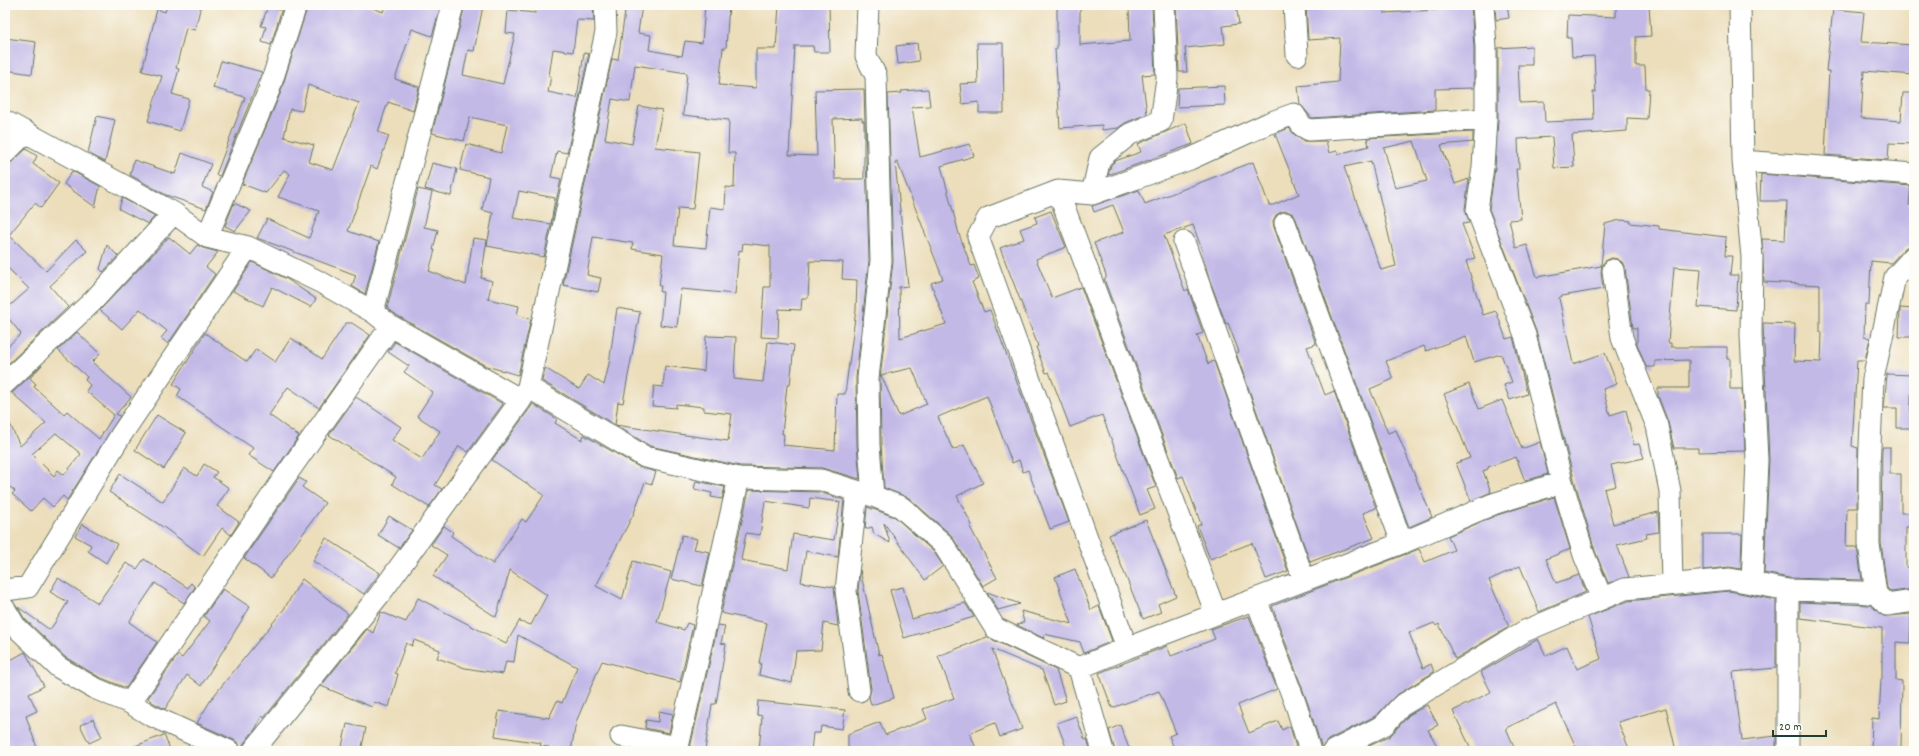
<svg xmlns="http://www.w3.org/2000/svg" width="1919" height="756" font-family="Dekko,sans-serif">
	<rect width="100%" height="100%" fill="#fdfcf7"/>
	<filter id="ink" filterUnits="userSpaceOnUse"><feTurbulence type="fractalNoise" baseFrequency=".025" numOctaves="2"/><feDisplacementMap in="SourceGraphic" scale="8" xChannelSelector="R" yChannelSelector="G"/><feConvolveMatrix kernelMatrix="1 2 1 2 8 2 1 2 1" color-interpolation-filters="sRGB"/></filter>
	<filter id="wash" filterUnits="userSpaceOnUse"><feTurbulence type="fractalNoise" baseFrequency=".012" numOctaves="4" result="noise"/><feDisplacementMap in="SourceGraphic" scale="16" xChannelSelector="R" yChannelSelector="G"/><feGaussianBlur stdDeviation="0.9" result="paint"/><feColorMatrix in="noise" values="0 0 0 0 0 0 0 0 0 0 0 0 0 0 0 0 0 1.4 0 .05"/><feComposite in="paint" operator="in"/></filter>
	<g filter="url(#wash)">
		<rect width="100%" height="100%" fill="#ecdebb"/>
		<g id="blocks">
			<!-- building -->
			<path fill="#c2b9e7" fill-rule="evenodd" d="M167 5H201L195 30 186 28 176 68 179 69 172 94 189 99 180 131 148 121 162 76 142 71 157 9 165 12Z
				M281 5H283L271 45 262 42 266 27 261 26 268 6 280 10Z
				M308 5H365L383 12 385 5H441L432 36 412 29 395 79 419 87 413 111 388 102 378 132 389 136 377 169 371 166 348 231 379 242 365 294 352 286 356 275 257 238 267 219 309 238 319 211 278 197 290 174 284 170 266 193 242 184 280 94ZM308 85 359 103 333 170 309 162 314 145 284 137 290 109 302 111Z
				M465 5 483 6 474 51 468 50 463 75 503 84 515 34 506 33 508 10 535 13 536 5H593L594 21 577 20 573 52 553 49 549 76H551L548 92 577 98 584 53 589 54 567 153 557 151 551 177 561 179 544 257 487 246 493 213 482 210 489 177 460 170 466 144 501 153 507 125 470 117 464 141 432 133ZM519 191 555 198 551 224 513 218Z
				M626 5H642L638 33 651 35 649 50 682 56 685 41 702 43 705 5H729L726 48H723L719 85 756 88V49H776L779 5H829L830 52H814L813 46H795L789 155 817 156 815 90 864 89 869 260 856 378 857 445 860 479 822 468 740 466 650 446 542 381 545 368 579 389 588 375 604 385 609 364 617 308 640 312 623 403 618 402 615 425 728 441 732 414 704 411V407L676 404V408L652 406 654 386 663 387 665 366 704 371 706 336 736 337 734 379 763 382 768 342 794 345 790 385H787L782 434H784L783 445 835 450 837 394H845L856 310 857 280 842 279 843 262 810 261 808 298H802L801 310 779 309 778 338 761 337 764 287H770V246L743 243 742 251 739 250 735 294 681 289 677 327 660 325 663 292H660L661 286H659L663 254 632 249 633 243 593 237 587 275 601 278 598 292 563 285 612 59 618 60ZM635 65 687 73 683 115 729 120 728 153H735L734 188 726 187 725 209 710 207 706 248 674 245 678 208 693 209 699 152 655 147 662 110 639 106 632 144 605 139 612 99 630 102ZM862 118V121H864V179H835L833 119Z
				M1057 5H1080V45L1130 41 1129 5H1152L1155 74 1142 75 1147 114 1125 123 1118 128 1102 130V125L1060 128 1055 49H1057Z
				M1176 5H1236L1239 24 1223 26 1225 44 1185 48 1187 72H1179Z
				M1306 5H1383L1384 13 1436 10V5H1471L1474 47V88L1435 89V110L1312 118 1300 104 1298 86 1338 82 1340 38 1308 40Z
				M1495 5H1507L1509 18 1496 20Z
				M1616 5H1649L1651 36 1636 37V66H1645L1646 89H1649L1647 119 1627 118V131L1572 135 1574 167 1554 168 1552 137 1518 139 1519 169H1516L1521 219 1509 220 1516 248 1527 245 1537 277 1601 266 1605 224 1620 220 1631 221 1630 223 1659 226V229L1726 237 1725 256H1732L1730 275H1738L1736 310 1698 307 1701 269 1674 267 1668 343H1671V347H1727V358H1730V389H1742L1745 451 1698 452V448H1674L1668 422 1658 396V388H1689V360L1655 361V367H1646L1637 344V328H1633L1625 268 1622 262 1617 259 1612 258 1606 260 1602 265 1601 272 1603 289 1562 296 1559 298 1573 364 1605 353 1617 384 1603 389 1610 415 1626 410 1634 445 1639 444 1644 458 1611 465 1616 486 1604 489 1613 524 1658 512 1659 532 1646 534 1647 538 1617 545 1629 577 1608 583 1595 551 1574 479 1536 331 1489 209 1495 168 1498 120V48L1532 46V65H1518L1520 103 1544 102 1545 122 1594 120 1593 92H1596L1594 56 1572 57 1571 38H1567L1568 15 1616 17Z
				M1833 9 1864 12 1861 42 1914 45V75L1864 71 1861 118 1901 121 1903 93H1914V144L1889 143 1888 160 1825 155 1829 71H1826Z
				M5 38 36 42 32 74 5 70Z
				M917 43 919 61 898 64 896 46Z
				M977 43H1003L1004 113H979V102L962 104 960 84 978 83Z
				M221 61 262 72 220 176 216 175 245 97 213 88Z
				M1224 86 1225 105 1177 107 1178 88Z
				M928 89 930 106 912 107 920 157 970 144 974 156 941 166 959 234 971 266 974 265 979 279 972 282 984 312 990 310 1069 522 1050 529 1028 470 1023 472 1019 460 1012 463 987 396 938 417 953 450 964 445 983 483 957 496 972 525 970 527 997 578 983 586 951 535 909 498 884 488 881 444 880 379 893 261 888 94 902 93 901 91ZM897 161 943 279 931 283 946 324 900 338 899 287 908 286 895 162ZM912 368 927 404 899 416 881 375Z
				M97 116 115 120 105 162 88 153Z
				M1186 123 1193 144 1108 175 1111 165 1115 161 1141 152 1138 144Z
				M1289 128 1296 136 1303 141H1326L1329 153 1337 151 1338 154 1369 146 1367 138 1473 132V142L1441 145 1455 184 1469 179 1465 209 1469 223 1462 224 1475 258 1466 261 1483 315 1496 311 1506 339 1513 337 1527 394 1510 400 1504 385 1512 382 1501 354 1474 362 1466 336 1426 351 1424 346 1386 361 1393 379 1370 389 1388 433 1396 430 1432 517 1409 527 1296 219 1293 214 1287 211 1281 212 1276 215 1273 221 1274 227 1316 344 1307 347 1325 395 1334 391 1376 508 1363 513 1374 538 1310 562 1236 353 1239 352 1228 323 1226 324 1210 281 1202 254 1203 253 1193 225 1164 235 1185 291 1188 289 1203 333 1197 335 1208 364 1214 361 1288 571 1266 579 1252 543 1210 559 1197 526 1201 524 1183 476 1178 478 1104 279 1106 278V275L1094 243 1124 232 1113 205 1094 212 1092 206 1139 190 1145 204 1253 162 1269 205H1273L1299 194 1275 134ZM1414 141 1427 181 1395 188 1384 148ZM1371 161 1396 266 1381 270 1344 167Z
				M26 149 37 156 33 164 59 183 41 208 35 203 9 235 46 271 76 240 87 251 50 286 68 307 5 367V349L21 334 5 314V310L29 289 5 265V165L13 161Z
				M182 153 211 164 202 187 213 192 206 209 166 195 130 175 134 160 175 174Z
				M432 163 457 169 451 196 425 189Z
				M72 171 100 186 95 207 64 184Z
				M1761 174 1911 186 1909 205 1914 206 1912 244 1905 248 1891 263 1871 261 1869 304H1865L1864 337 1870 338 1865 360H1857L1852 446 1858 448 1857 508H1847L1846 547H1857L1862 580 1789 578 1764 573 1769 459 1763 323 1795 324 1794 361 1821 362 1822 332H1820V285L1764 282 1762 239 1785 240 1787 201H1760Z
				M418 189 432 192 424 227 438 230 433 250H435L429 271 466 285 473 238 487 240 481 278 492 281 488 299 519 306 517 315 531 319 518 375 486 366 398 316 387 308Z
				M122 198 155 216 148 224 119 209Z
				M234 203 251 211 235 231 225 226Z
				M1051 211 1066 247 1036 259 1052 298 1081 287 1156 487 1147 490 1155 509 1140 515 1102 415 1070 427 1049 372 1046 373 1036 347 1038 346 1000 248 1024 239 1020 229 1037 223 1035 217Z
				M169 237 190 254 197 245 203 248 218 252 206 267 215 274 168 344 161 338 167 331 140 309 122 329 100 310Z
				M107 245 118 256 103 272 100 269Z
				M252 262 287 279 316 299 311 307 272 287 263 306 233 291Z
				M1900 308 1914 309V337H1899Z
				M346 323H352L370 335 319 408 288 387 269 415 299 436 274 472 248 455 253 448 177 396 181 389 173 384 205 333 247 362 256 349 275 362 291 338 322 359Z
				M77 332 100 354 92 362 131 397 116 414 120 416 67 500 63 496 53 507 43 498 31 511 12 494 15 491 5 483V413L20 446 46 423 12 393 42 365 30 378 36 384 34 387 64 414 67 411 99 439 114 415 86 391 90 385 85 380 87 377 58 350ZM56 433 81 454 64 475 58 470 54 476 32 454Z
				M395 342 503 404 468 452 459 446 435 485 442 489 429 507 392 484 396 477 329 435 356 397 401 427 392 440 422 459 440 431 417 416 433 392 404 372 409 366 388 352Z
				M1887 374 1912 375 1910 428H1897V408H1884Z
				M1469 384 1479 409 1502 400 1522 449 1540 442 1548 474 1525 481 1516 457 1488 467V469L1483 471 1491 492 1471 501 1456 463 1470 458 1444 394Z
				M533 404 557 419 555 423 582 440 584 435 639 467 656 472 652 484 645 482 634 513 596 586 622 600 633 561 671 572 657 622 684 630 687 623 693 625 680 682 602 661 576 722 571 751H548L549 747 540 746 541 743 495 736 499 711 549 718 557 701 562 703 577 667 518 635 514 662 506 661 503 674 465 668 437 658 440 650 414 640 412 646 406 643 395 673 398 674 389 707 374 702 372 707 321 686 367 629 373 633 381 612 406 622 418 598 506 644 520 620V622L531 625 547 595 510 570 496 617 433 576 447 555 431 545 444 526 453 532 451 536 493 564 522 519 526 522 544 495 492 460Z
				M157 415 186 433 164 469 135 450Z
				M1882 447H1890V474H1901V513H1914V527H1906V567H1914V589L1891 592 1887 588 1881 543Z
				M204 464 217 472 213 477 229 488 217 506 239 522 231 535 222 528 203 556 166 529 109 492 120 474 163 502 184 468 197 476Z
				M299 478 306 482 302 487 325 503 271 578 244 558Z
				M696 481 725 487 722 499 711 497 712 493 694 489Z
				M749 490 819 492 844 500 838 557 806 551 801 582 834 587 838 626 824 623 821 650 796 651 792 683 759 675 761 663H759L767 623 721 613ZM810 498 840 502 834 540 793 534 788 569 741 560 746 533 760 535 765 501 809 508Z
				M1554 497 1570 549 1546 559 1556 583 1579 575 1586 592 1539 612 1520 566 1489 580 1509 627 1455 659 1439 624 1436 626 1434 623 1409 633 1423 668 1431 664 1434 672 1395 696 1377 715 1328 740 1322 749 1308 704 1272 606 1419 549 1425 562 1454 550 1448 536 1497 515Z
				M867 507 895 517 934 552 943 566 925 580 884 523 890 543 874 534 872 527 865 529Z
				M389 516 412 530 399 548 378 535Z
				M1146 520 1176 596 1158 604 1161 612 1143 619 1109 535Z
				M82 524 117 544 106 563 88 551 91 545 75 536Z
				M1703 534H1742L1741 569 1729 567 1703 570Z
				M682 535 697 539 694 549 710 552 702 586 671 579Z
				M326 538 380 573 364 594 313 561Z
				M144 559 188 588 191 583 195 587 184 603 155 583 129 622 157 642 126 688 99 677 65 657 24 618 18 607 50 630 68 602 50 592 58 578 98 603 126 563 137 569Z
				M1075 569 1091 610 1099 606 1112 641 1084 653 1080 642 1044 634 1045 639 1017 625 1024 622 1021 611 1072 624 1055 577Z
				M860 570 879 655 882 654 894 698 871 705 869 697 871 689 858 591Z
				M302 579 348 614 264 718 262 716 256 728 244 743 241 751 239 744 234 740 197 723 212 698 284 609Z
				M903 587 912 619 965 603 974 617 904 638 890 590Z
				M223 589 250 607 201 686 187 675 165 709 152 702 148 698 178 655 182 658 210 621 204 616Z
				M1729 591 1776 600V668L1733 672 1742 740 1776 736V751H1676L1666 708 1618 722 1630 751H1578L1556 704 1506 728 1516 751H1472L1453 711 1491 692 1481 672 1538 639 1546 656 1567 646 1577 669 1601 659 1588 617 1628 601Z
				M987 592 1020 604 998 610Z
				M1800 602 1870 605 1884 616 1911 614 1910 643 1896 642V680L1902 681 1901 751H1871L1872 718 1879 719 1881 679H1882V628L1800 618Z
				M1249 616 1277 689 1238 705 1249 733 1278 721 1282 730 1290 726 1297 751H1175L1169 736 1176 733 1159 691 1112 708 1099 673 1167 646 1171 656 1215 639 1211 629Z
				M718 625 725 626 721 643 726 644 716 704H712L705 750 690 748Z
				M987 637 1056 670 1066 701 1054 705 1042 670 992 649 1022 729 1000 737 995 723 970 733 977 751H848V734L880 722 885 735 927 719 923 709 954 698 938 656Z
				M25 652 44 686 29 694 37 711 26 716 38 751H5V663Z
				M758 701 845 710 842 729 821 726 820 733H813L811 751H759L762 716 757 715Z
				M1427 705 1438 725 1428 730 1440 751H1359L1390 736 1409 715Z
				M659 711 673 714 669 733 645 728 646 720 658 722Z
				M1076 716 1085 740 1087 739 1091 751H1058L1066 747 1057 723Z
				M93 719 102 737 89 743 80 725Z
				M347 724 366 728 361 751H341Z
				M1120 725 1130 751H1115L1109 730Z
				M164 735 171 751H125V750Z"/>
		</g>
	</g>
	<g filter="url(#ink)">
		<use href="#blocks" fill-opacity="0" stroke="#677563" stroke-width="1"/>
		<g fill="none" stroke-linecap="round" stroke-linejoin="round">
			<defs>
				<path id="minor" d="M868 5 866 56 876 76 881 261 868 378 869 445 873 496
					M1294 5 1297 55
					M1483 5 1486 47V119L1483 167 1477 210 1525 335 1562 482 1584 555 1602 599
					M1740 5 1743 161 1752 257 1751 335 1757 460 1752 583
					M5 121 174 213 207 237 248 247 322 283 373 312 391 326 521 400 528 387 645 457 739 478 821 480 873 496 901 507 943 544 995 628 1079 668 1127 648 978 237 988 218 1058 191 1092 194 1190 159 1269 123 1294 114 1302 126 1309 130 1486 119
					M5 153 26 132
					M1743 161 1914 174
					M1058 191 1216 614
					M1092 194 1100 158 1130 134 1161 121 1167 78 1164 5
					M1285 223 1402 543
					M207 237 269 90 296 5
					M1184 242 1304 580
					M1914 256 1895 277 1873 379 1869 468V544L1876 594 1887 605 1914 601
					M1613 270 1622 338 1657 426 1670 491 1672 584
					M373 312 453 5
					M5 383 93 301 174 213
					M528 387 606 32 605 5
					M857 492 846 591 859 691
					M5 590 28 587 121 435 248 247
					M1256 599 1297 708 1310 751
					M5 609 15 626 58 667 94 688 130 703 150 715 229 751
					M1127 648 1402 543 1493 504 1562 482
					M1079 668 1103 751
					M130 703 284 478 391 326
					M621 736 678 747 739 478
					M253 751 380 594 521 400
					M1333 751 1384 725 1401 706 1525 631 1625 589 1730 579 1788 590 1860 592 1876 594
					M1788 751V590"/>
			</defs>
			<!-- minor casing -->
			<use href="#minor" stroke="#677563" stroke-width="23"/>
			<!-- minor -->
			<use href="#minor" stroke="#fff" stroke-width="21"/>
		</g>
	</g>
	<!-- margin -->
	<rect width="1919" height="756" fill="none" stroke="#fdfcf7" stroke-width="20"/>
	<!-- scale -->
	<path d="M1773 730v6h53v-6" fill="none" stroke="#1f3d34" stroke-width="2"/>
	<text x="1779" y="730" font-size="12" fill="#1f3d34" stroke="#fdfcf7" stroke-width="3" paint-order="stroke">20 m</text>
</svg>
